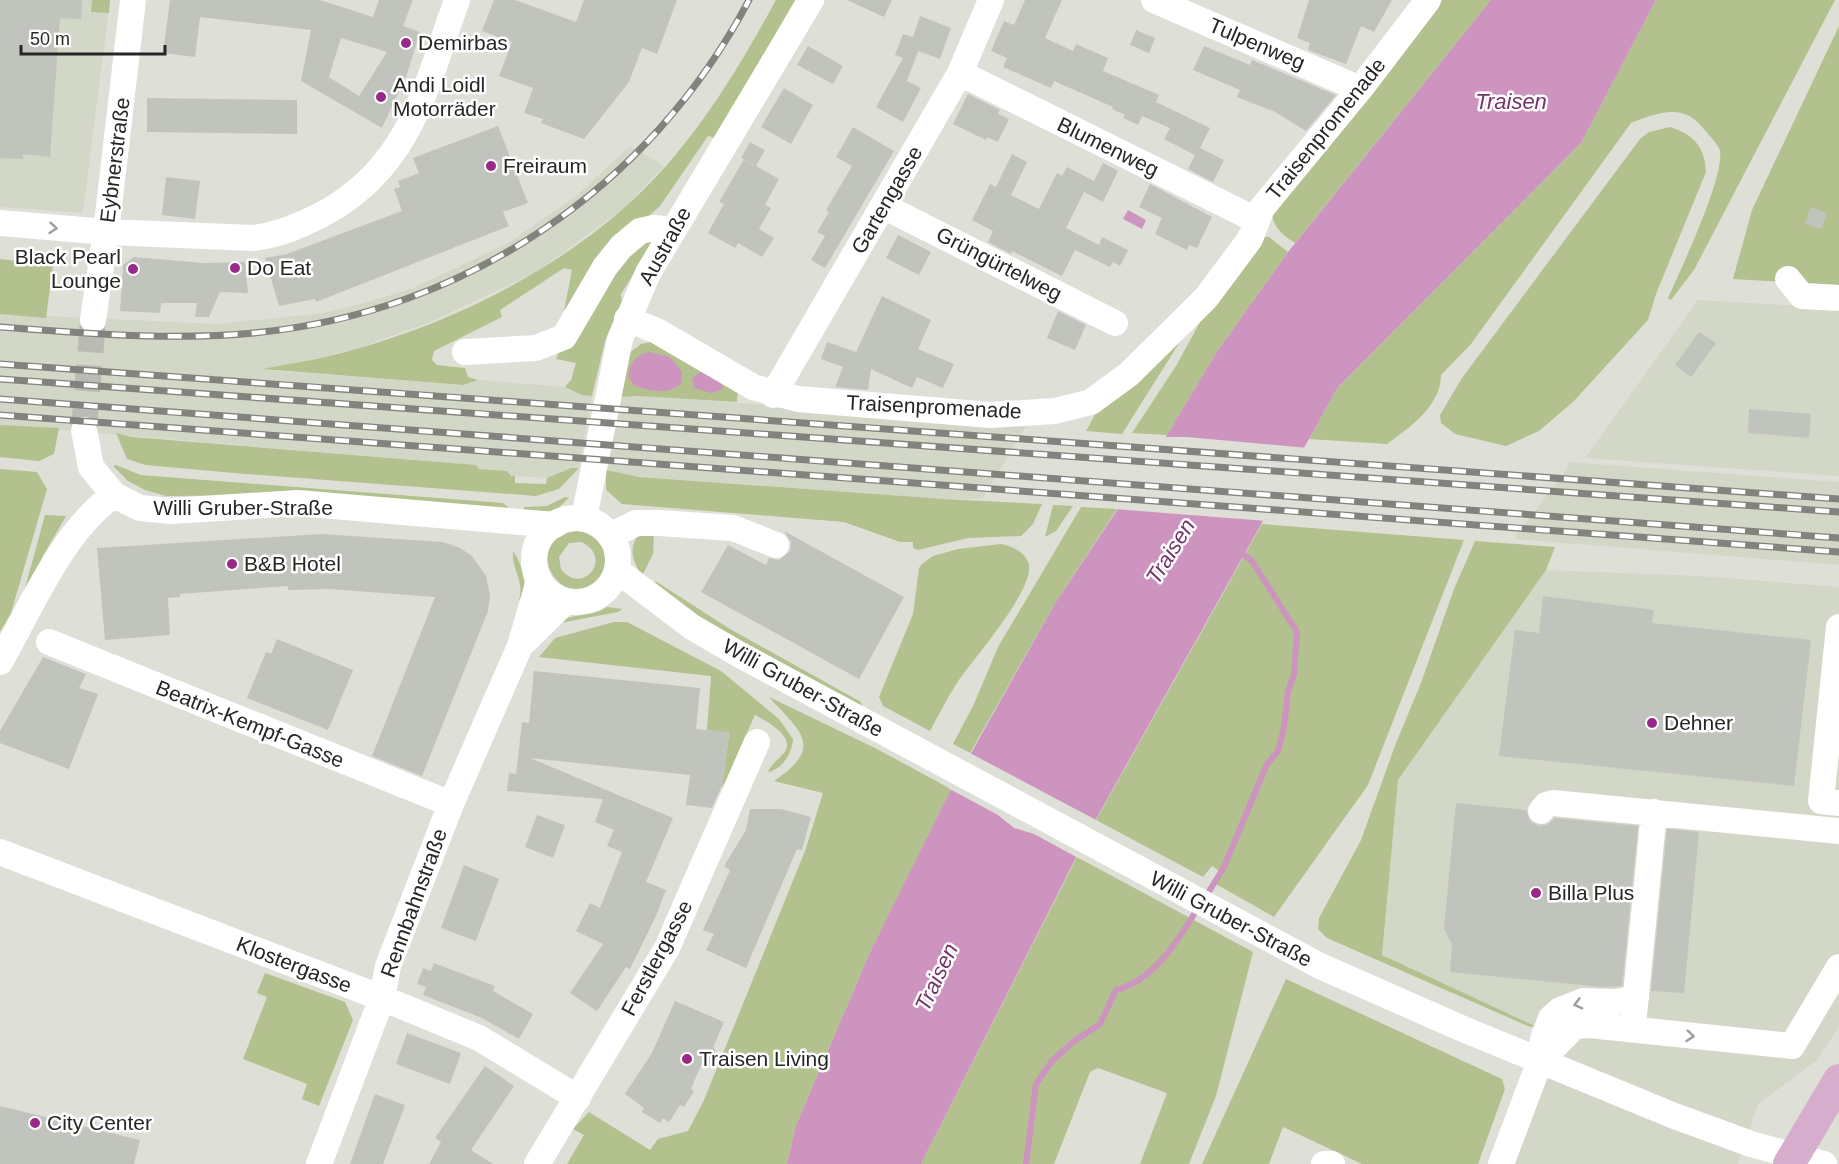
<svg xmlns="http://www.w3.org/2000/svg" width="1839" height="1164" font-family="Arial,sans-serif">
	<rect width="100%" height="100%" fill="#dee0d8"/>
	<!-- built -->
	<path fill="#d2d7c7" d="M0 0H110L83 213 0 207Z
		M630 146 664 166 624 208 535 273 430 322 356 349 266 370 463 385 478 380 565 387 582 395 592 396 579 468H571L547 478 511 476 507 471 479 469 475 465 0 425V314L218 324 323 313 368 302 413 288 510 242 575 197Z
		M1698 300 1839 308V476L1585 458Z
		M638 396 1020 422 1026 426 982 499H944L619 475 606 470 621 397Z
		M1569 462 1839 482V565L1514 539 1568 467Z
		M1546 570 1700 576 1839 587V1026L1818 1059 1758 1104 1738 1164H1512L1535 1026 1382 955 1398 780Z"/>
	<!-- green -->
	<path fill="#b2c18d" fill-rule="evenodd" d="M92 0H110L109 13 91 12Z
		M776 0H795L715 138 708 136 660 206 643 221 561 327 572 270 564 268 500 310 502 317 434 351 432 360 437 365 465 368 468 377 478 380 463 385 263 369C294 363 326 358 356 349 452 322 549 274 624 208 689 151 735 75 776 0Z
		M1442 0H1491L1295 243C1284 236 1275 229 1272 216Z
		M1656 0H1835L1694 270 1671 300 1668 298C1679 273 1729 169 1719 148 1715 141 1707 133 1702 127 1682 102 1655 114 1631 123L1471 344 1441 375C1441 406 1409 428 1387 444L1309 439 1338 387 1581 143Z
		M1839 26V285L1733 279 1752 210Z
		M1670 127C1694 134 1705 148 1706 172L1656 294 1648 320 1573 402 1539 431 1506 446 1455 434 1441 423 1440 415 1462 378 1640 139 1649 132Z
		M1262 237H1269L1288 252 1216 353 1167 435 1132 433 1176 366 1211 302Z
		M660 239 639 265 621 294 622 303 605 341 592 396 582 395 565 387 571 380 576 363 556 359 559 352 632 241Z
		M0 259 53 265 46 318 0 314Z
		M1188 329 1122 434 1086 431 1097 411Z
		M655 341 738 388 737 402 638 396 621 397 629 353 641 344Z
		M0 425 59 428 54 454 39 461 0 457Z
		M116 433 132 437 476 465 479 469 507 471 511 476H515V483L546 484 547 478 571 468H579L559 489 536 496 234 473 145 465 127 459Z
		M116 465 141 475 503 503 510 509 295 495 166 496 145 490 128 481 113 466Z
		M0 469 37 472 47 489 11 613 0 632Z
		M606 470 639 477 944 499 1042 504 1033 524 1021 536 968 538 918 550 913 548V542H900L844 522 622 504 606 490Z
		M565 497 569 498 555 511H523L524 507 547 506Z
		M1053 505 1073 506 1056 531 1045 537Z
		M1081 507 1117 509 1054 605 970 753 953 744 974 704 998 647Z
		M45 515 66 516 43 556 26 600 22 599Z
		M1262 524 1464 540 1368 785 1274 917 1214 883 1221 872 1212 866 1203 877 1096 820Z
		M577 531C599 534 616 556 601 577 568 622 513 541 577 531ZM581 542C615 557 582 597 561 569L559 557 569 543Z
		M654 533 653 554 642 576C634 563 628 551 637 537Z
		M1475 541 1555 547 1546 570 1398 780 1382 955 1535 1026 1530 1027 1327 938 1318 929 1319 918 1361 840 1396 743 1421 683 1454 589Z
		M1001 544C1012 546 1026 552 1029 565 1033 592 973 659 957 683 947 698 939 715 930 731L883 706 879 697 913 614 919 568 922 564 933 556 958 549Z
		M513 551C524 567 526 585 525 605L519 600C525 581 511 568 513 551Z
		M657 582 730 629 861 702 862 708 706 621 650 583Z
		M607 607 623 609 618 612 555 624C571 612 591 618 607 607Z
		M614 622H627L721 671 779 719 793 739C792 753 783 769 768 772 771 764 778 760 784 753 797 737 766 721 755 715L722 789 729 733 707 730 711 676 539 657 555 638Z
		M769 697 875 748 951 789 871 950 796 1125 787 1164H567L584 1135 573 1129 589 1112 650 1150 658 1139 688 1131 704 1100 805 851 823 793 774 781C824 747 802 733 769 697Z
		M1077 857 1253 952 1216 1096 1189 1164H1140L1167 1093 1098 1068 1090 1072 1054 1164H921Z
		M265 973 345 1002 353 1020 319 1106 302 1099 307 1084 243 1059 267 997 257 993Z
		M1286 979 1502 1079 1505 1089 1478 1164H1362L1283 1127 1269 1164H1202Z"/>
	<!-- water -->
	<path fill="#cc94bf" d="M1491 0H1656L1581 143 1338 387 1091 828 921 1164H787L796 1125 871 950 951 789 1054 605 1167 435 1216 353 1288 252Z
		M1128 210 1146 220 1142 229 1123 219Z
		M649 352 670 357 682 372 681 384C668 395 649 391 635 386L629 379C628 364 635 355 649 352Z
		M701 371 721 380 723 389 711 393 694 388 692 379Z"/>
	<!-- pier -->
	<path fill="#dee0d8" d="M1162 437H1187L1308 448 1267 521 1114 509Z
		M968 752 1098 821 1080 859 1034 834 1014 828 998 815 948 788Z"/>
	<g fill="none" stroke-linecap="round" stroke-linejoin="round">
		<!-- stream -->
		<path stroke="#cc94bf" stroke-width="6" d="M1205 898 1224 867 1267 764 1278 751 1284 728 1288 691 1294 675 1297 632 1252 561 1244 555
			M1026 1164 1036 1084 1052 1061 1073 1042 1100 1024 1116 990C1156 979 1178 940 1199 906"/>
	</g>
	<!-- building -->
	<path fill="#c1c4bc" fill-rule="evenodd" d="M0 0H82L81 19 60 18 50 157 23 154V159L0 158Z
		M170 0H320L373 17 379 0H413L403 26 420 32 407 74 382 128 301 81 311 30 200 17 195 57 163 53ZM341 38 387 52 359 96 329 77Z
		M494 0H515L576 22 584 0H677L657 54 642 48 629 82 584 139 541 123 543 119 524 113 533 88 499 76 512 42 482 31Z
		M847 0H892L884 17Z
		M1025 0H1062L1045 38 1073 51 1076 44 1108 58 1103 71 1159 95 1156 102 1210 128 1200 148 1224 160 1213 182 1188 169 1195 155 1164 139 1170 128 1142 116 1138 125 1123 118 1125 115 1112 109 1113 107 1054 81 1051 88 1003 67 1007 58 991 51 1004 21 1014 25Z
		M1309 0H1392L1374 32 1361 26 1346 64 1308 50 1310 43 1297 38Z
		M920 16 951 28 940 59 918 51 907 81 921 88 903 122 876 107 903 58 895 55 903 34 913 37Z
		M1136 30 1155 38 1149 53 1130 45Z
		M808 46 843 66 833 84 797 65Z
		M1204 46 1250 65 1252 60 1336 95 1306 131 1275 112 1237 97 1240 90 1193 70Z
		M784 88 813 105 791 144 761 127Z
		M968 94 1000 110 998 114 1009 119 998 142 987 137 986 140 953 124Z
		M147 98 297 100V134L147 132Z
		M498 126 528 203 503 212 509 226 316 302 315 299 279 306 265 258 287 254 402 211 394 189 400 187 398 181 419 173 413 158Z
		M853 127 894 151 825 268 811 260 825 236 817 232 829 212 826 210 852 166 836 157Z
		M750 142 765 150 756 166 741 158Z
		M1012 154 1027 162 1011 195 1039 209 1057 173 1062 176 1067 167 1094 181 1103 163 1118 171 1103 202 1084 192 1066 228 1099 245 1102 237 1128 250 1120 266 1113 262 1110 267 1075 250 1062 276 1012 251 1011 254 988 242 993 231 972 220 990 184 996 187Z
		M744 159 779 179 765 205 771 208 759 229 774 238 762 257 738 243 735 248 708 233 724 204 719 202Z
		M166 177 200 181 195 219 162 215Z
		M1150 184 1212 217 1197 248 1189 245 1187 250 1155 234 1162 218 1139 207Z
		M1811 207 1827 213 1821 229 1805 224Z
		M898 235 931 252 919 275 886 258Z
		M134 257 203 263 245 262 248 293 220 292 209 317H195L197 303H161L160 313 120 311 123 265Z
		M882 296 931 320 918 349 954 364 943 388 917 377 912 388 871 369 868 390 835 387 843 367 821 359 827 342 856 352Z
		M1058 311 1086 325 1075 350 1047 338Z
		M1699 332 1716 343 1691 377 1675 365Z
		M1749 409 1811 414 1809 438 1748 433Z
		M784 531 904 597 859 679 701 592 728 545 766 565 769 558 779 560 790 551 791 542Z
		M322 534 443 542 460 548 472 556 486 576 490 595 488 611 422 776 372 756 435 597 330 589 288 590V586L180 594V597L168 598 170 635 105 640 97 548Z
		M1543 596 1654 610 1652 623 1811 640 1794 786 1499 756 1515 630 1539 633Z
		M277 639 353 670 328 730 247 698 266 652 271 654Z
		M43 657 86 674 79 688 98 694 69 769 0 743V731Z
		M534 671 700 688 696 729 729 732 723 783 712 808 686 805 690 775 530 758 673 818 646 882 666 890 656 916 630 969 626 967 597 1011 570 993 603 944 576 931 590 903 600 908 622 852 607 846 614 830 595 822 603 799 507 791 509 773 516 774 522 722 529 723Z
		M1456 803 1526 810 1531 822 1539 826 1547 825 1555 818 1638 826 1622 986 1603 987 1450 972 1452 945 1444 928Z
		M750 809H781L811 817 802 850 797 849 746 968 706 950 714 934 703 930 730 870 724 866 746 830Z
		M537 815 565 825 553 858 525 847Z
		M1667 829 1699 832 1684 993 1651 991Z
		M464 865 499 879 476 941 441 928Z
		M434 963 495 986 493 991 533 1014 519 1039 482 1018 423 995 426 987 417 984 423 968 431 971Z
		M675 1001 724 1022 713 1048 716 1050 708 1066 702 1063 691 1089 694 1091 684 1107 680 1105 669 1122 663 1118 660 1123 642 1112 644 1108 625 1094 652 1053Z
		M407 1033 461 1053 450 1084 396 1064Z
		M485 1066 514 1086 471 1150 493 1164H429L441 1142 435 1138Z
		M375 1094 405 1105 383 1164H350Z
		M0 1106 140 1140 134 1164H0Z"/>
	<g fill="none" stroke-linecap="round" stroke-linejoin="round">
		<!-- minor-tunnel -->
		<path stroke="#b9bbb4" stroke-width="26" stroke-dasharray="26 13" stroke-linecap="butt" d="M84 430 93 320"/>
		<!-- minor -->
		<path stroke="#fff" stroke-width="26" d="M1154 0 1360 89
			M960 73 1256 220
			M883 206 1115 323
			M0 223 106 232 254 238C282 234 305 224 330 210 412 162 427 83 457 0
			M1788 279 1802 296 1839 298
			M627 319 657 331 753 387 798 399 990 415 1055 411 1091 402 1129 374 1206 298 1250 239 1262 208 1360 89 1428 0
			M93 320 106 232 133 0
			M465 352 536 348 564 337 605 267 621 247 640 231 654 228 673 230
			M773 395 960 73 991 0
			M84 430 91 467 114 495 140 508 171 511 298 503 555 525
			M534 560a42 42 0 1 1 84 0a42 42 0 1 1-84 0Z
			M584 518 620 339 648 273 811 0
			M610 536 636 523H659L733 528 776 545
			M618 571 692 627 740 655 1320 966 1463 1029 1672 1115 1751 1144 1824 1164
			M1839 627 1821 801 1839 803
			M49 642 451 804
			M520 646 566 601
			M0 662C31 608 62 531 114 495
			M1541 811 1546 805 1553 803 1839 831
			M0 852 382 998 479 1038 578 1098
			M1634 1015 1654 812
			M1540 1061 1575 1026 1589 1025 1792 1046 1839 967
			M319 1164 382 998 388 966 451 804 520 646 539 581
			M537 1164 667 948 757 742
			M1324 1164H1332
			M1501 1164 1540 1061 1543 1039 1551 1018 1560 1010 1583 1001 1616 1002 1636 998"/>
		<!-- major -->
		<path stroke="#d7adce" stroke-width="32" d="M1789 1164 1839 1080"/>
		<defs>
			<path id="rail" d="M0 327C84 333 170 341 254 333 465 313 651 187 749 0
				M0 364 1839 499
				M0 379 1839 512
				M0 399 1839 538
				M0 415 1839 552"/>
		</defs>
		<!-- rail casing -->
		<use href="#rail" stroke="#81837d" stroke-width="7"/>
		<!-- rail -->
		<use href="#rail" stroke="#fff" stroke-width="4.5" stroke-dasharray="14" stroke-linecap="butt"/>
	</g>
	<!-- one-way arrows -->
	<defs><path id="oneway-chevron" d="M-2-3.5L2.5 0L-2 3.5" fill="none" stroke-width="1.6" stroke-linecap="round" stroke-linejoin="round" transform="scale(1.5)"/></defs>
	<g stroke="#9d9e9c">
		<use href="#oneway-chevron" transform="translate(53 228) rotate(5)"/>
		<use href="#oneway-chevron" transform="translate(1578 1004) rotate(165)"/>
		<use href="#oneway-chevron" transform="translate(1690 1036) rotate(6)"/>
	</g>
	<!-- markers -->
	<g fill="#992987" stroke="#fff" stroke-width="2">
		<circle cx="406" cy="43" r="6"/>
		<circle cx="381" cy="97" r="6"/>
		<circle cx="491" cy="166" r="6"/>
		<circle cx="235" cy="268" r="6"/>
		<circle cx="133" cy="269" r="6"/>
		<circle cx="232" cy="564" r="6"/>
		<circle cx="1652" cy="723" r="6"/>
		<circle cx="1536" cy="893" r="6"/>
		<circle cx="687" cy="1059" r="6"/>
		<circle cx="35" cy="1123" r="6"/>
	</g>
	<g text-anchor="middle" stroke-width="5" stroke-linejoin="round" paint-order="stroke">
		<!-- poi labels -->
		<g font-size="21" fill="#262724" stroke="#fff" text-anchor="start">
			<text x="418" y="50">Demirbas</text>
			<text x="393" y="92">Andi Loidl<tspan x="393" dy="24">Motorräder</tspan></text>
			<text x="503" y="173">Freiraum</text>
			<text x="121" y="264" text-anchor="end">Black Pearl<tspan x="121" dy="24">Lounge</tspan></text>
			<text x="247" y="275">Do Eat</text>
			<text x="244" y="571">B&amp;B Hotel</text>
			<text x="1664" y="730">Dehner</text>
			<text x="1548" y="900">Billa Plus</text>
			<text x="699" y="1066">Traisen Living</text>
			<text x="47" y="1130">City Center</text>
		</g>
		<!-- street labels -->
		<g font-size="21" fill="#262724" stroke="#fff">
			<text transform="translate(1257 44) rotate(23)" y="7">Tulpenweg</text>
			<text transform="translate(1326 129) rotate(-51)" y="7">Traisenpromenade</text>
			<text transform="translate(1108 147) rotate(26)" y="7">Blumenweg</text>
			<text transform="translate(115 160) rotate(-83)" y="7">Eybnerstraße</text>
			<text transform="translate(887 200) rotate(-60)" y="7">Gartengasse</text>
			<text transform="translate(665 246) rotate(-61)" y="7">Austraße</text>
			<text transform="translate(999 264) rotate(27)" y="7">Grüngürtelweg</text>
			<text transform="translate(934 407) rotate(3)" y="7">Traisenpromenade</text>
			<text x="243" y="515">Willi Gruber-Straße</text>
			<text transform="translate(803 688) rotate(29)" y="7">Willi Gruber-Straße</text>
			<text transform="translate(250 724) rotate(22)" y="7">Beatrix-Kempf-Gasse</text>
			<text transform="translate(414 903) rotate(-70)" y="7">Rennbahnstraße</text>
			<text transform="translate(1231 919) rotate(28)" y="7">Willi Gruber-Straße</text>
			<text transform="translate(657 958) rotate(-62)" y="7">Ferstlergasse</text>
			<text transform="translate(294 965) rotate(21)" y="7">Klostergasse</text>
		</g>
		<!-- water labels -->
		<g font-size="22" font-style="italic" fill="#763369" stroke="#fff">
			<text x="1511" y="109">Traisen</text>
			<text transform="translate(1170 551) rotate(-58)" y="8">Traisen</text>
			<text transform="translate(936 977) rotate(-65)" y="8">Traisen</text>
		</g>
	</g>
	<!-- scale -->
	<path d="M21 45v9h144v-9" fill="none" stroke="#262724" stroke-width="3"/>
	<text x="30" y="45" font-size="18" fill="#262724" stroke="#ffffff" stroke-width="4.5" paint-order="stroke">50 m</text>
</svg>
